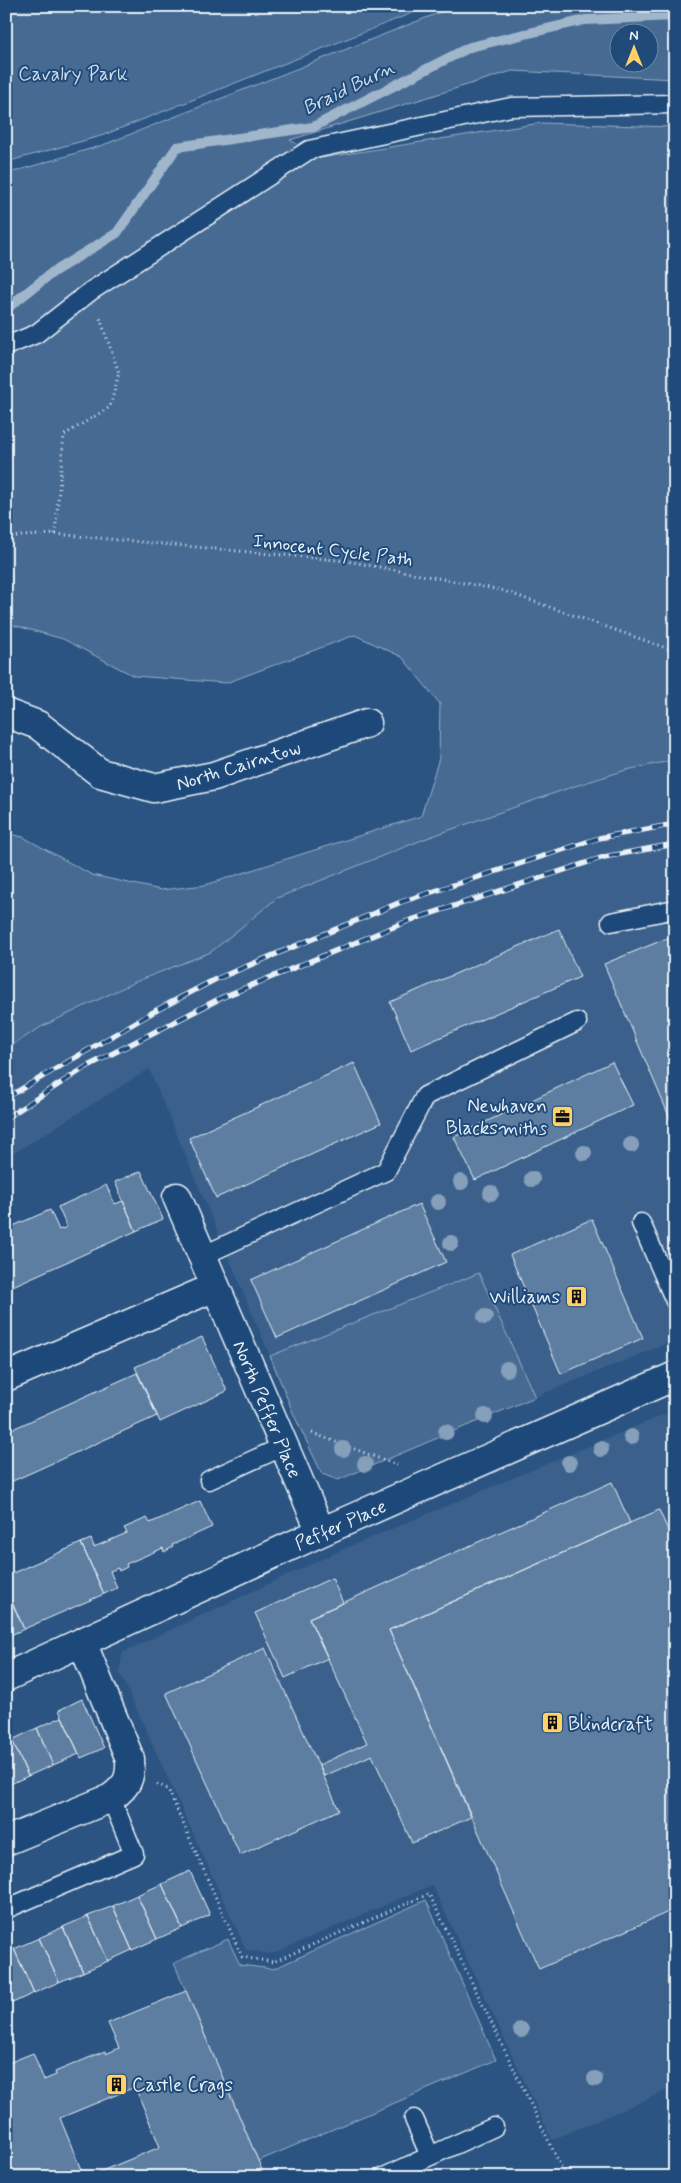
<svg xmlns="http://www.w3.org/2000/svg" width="681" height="2183" font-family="Mynerve,sans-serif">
	<rect width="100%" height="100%" fill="#2b5482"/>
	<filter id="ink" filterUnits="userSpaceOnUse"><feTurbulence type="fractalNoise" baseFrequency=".02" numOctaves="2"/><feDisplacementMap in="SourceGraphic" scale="10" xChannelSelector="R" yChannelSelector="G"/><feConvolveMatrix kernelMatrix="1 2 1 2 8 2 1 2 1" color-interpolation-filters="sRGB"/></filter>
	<g filter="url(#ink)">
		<!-- built -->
		<path fill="#3a608b" d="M675 760V1340L535 1397 479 1273 270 1356 149 1069 6 1158V1049L41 1027 135 982 211 952 248 898 569 788 626 770Z
			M675 1410V2087L552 2140 432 1885 272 1954 246 1950 119 1671 123 1652 339 1551Z"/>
		<!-- green -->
		<path fill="#476b93" stroke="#98aec6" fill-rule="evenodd" d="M6 6H430L101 136 6 162Z
			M456 6H675V79L512 71 290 140 321 158 541 123 675 127V760L626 770 569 788 427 838 277 898 211 952 135 982 41 1027 6 1049V833L23 837 92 875 161 890 205 885 421 816 439 758 440 704 402 657 355 635 226 683 134 676 63 639 6 623V174L103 145ZM618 32H648V62H618Z
			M479 1273 535 1397 338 1480 322 1474 294 1415 270 1356Z
			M426 1900 496 2060 258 2161 174 1963 228 1939 240 1965 273 1969Z"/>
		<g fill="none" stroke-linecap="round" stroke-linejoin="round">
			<!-- stream -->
			<path stroke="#a0b6cb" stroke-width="10" d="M6 309 53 272 117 233 177 147 313 127 470 47 585 20 675 16"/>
		</g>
		<!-- building -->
		<path fill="#5d7da1" stroke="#e8f1f8" d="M559 929 580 977 411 1050 390 1002Z
			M675 935V1130L604 964Z
			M612 1062 633 1105 475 1180 454 1137Z
			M354 1063 381 1123 216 1198 189 1138Z
			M141 1171 163 1219 136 1231 115 1182Z
			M106 1185 115 1204 123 1201 136 1231 6 1289V1252L10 1250 6 1241V1229L50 1210 59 1230 67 1227 58 1207Z
			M419 1204 446 1262 277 1338 251 1280Z
			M592 1219 643 1338 561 1374 510 1255Z
			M202 1337 227 1391 160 1422 135 1367Z
			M137 1373 157 1416 6 1484V1432Z
			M612 1482 630 1523 389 1630 471 1817 412 1843 372 1755 324 1776 319 1765 367 1743 309 1618Z
			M200 1501 212 1527 172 1545 173 1547 164 1552 163 1548 126 1564 127 1567 119 1571 118 1568 110 1571 117 1588 104 1594 81 1543 91 1539 94 1547 127 1533 124 1528 147 1518 150 1523Z
			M659 1510 675 1546V1909L539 1969 389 1630Z
			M81 1543 104 1594 24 1629 6 1589V1576Z
			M332 1578 343 1603 309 1618 328 1658 285 1678 255 1613Z
			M6 1589 24 1629 6 1637Z
			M265 1648 339 1810 240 1855 166 1693Z
			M82 1699 104 1748 81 1758 59 1710Z
			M62 1717 79 1754 53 1765 37 1728Z
			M37 1728 53 1765 28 1776 12 1740Z
			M12 1740 28 1776 6 1786V1742Z
			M190 1871 210 1915 182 1928 162 1884Z
			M162 1884 182 1928 157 1939 137 1895Z
			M137 1895 157 1939 132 1950 113 1906Z
			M113 1906 132 1950 108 1961 88 1916Z
			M88 1916 108 1961 83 1972 63 1927Z
			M63 1927 83 1972 59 1982 39 1938Z
			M39 1938 59 1982 34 1993 14 1949Z
			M14 1949 34 1993 6 2006V1953Z
			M186 1991 265 2177H87L160 2147 135 2087 60 2118 84 2177H6V2064L33 2053 44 2080 56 2075 55 2072 105 2051 106 2054 119 2048 108 2023Z"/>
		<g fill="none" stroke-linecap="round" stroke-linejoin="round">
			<defs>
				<path id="service" d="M6 346 36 334 91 291 309 150 511 107 675 104
					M611 922 675 909
					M641 1223 675 1301
					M202 1256 386 1171 425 1096 577 1022
					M209 1480 284 1446
					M6 1909 134 1854 111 1798
					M414 2119 430 2156
					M384 2177 494 2127"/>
				<path id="minor" d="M6 713 38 725 100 773 154 788 214 776 367 723
					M177 1197 321 1532
					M6 1377 215 1287
					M6 1677 321 1532 675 1376
					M6 1841 111 1798C127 1786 131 1779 130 1759L82 1642"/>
			</defs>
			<!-- service casing -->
			<use href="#service" stroke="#e8f1f8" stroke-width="21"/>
			<!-- minor casing -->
			<use href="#minor" stroke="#e8f1f8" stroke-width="31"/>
			<!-- path -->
			<path stroke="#e8f1f8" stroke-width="3" stroke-dasharray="1 4" stroke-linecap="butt" d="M55 534 64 435 110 407 119 373 99 315
				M6 537 55 534 347 561 501 590 675 651
				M312 1433 397 1465
				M157 1784 168 1789 242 1957 273 1962 429 1894 566 2177"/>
			<!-- service -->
			<use href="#service" stroke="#1f4a7a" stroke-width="18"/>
			<!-- minor -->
			<use href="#minor" stroke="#1f4a7a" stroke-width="28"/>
			<defs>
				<path id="rail" d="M6 1098 155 1011 214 980 401 902 599 838 675 824
					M6 1118 86 1067 223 997 408 921 604 857 675 844"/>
			</defs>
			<!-- rail casing -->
			<use href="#rail" stroke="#e8f1f8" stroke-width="5.5"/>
			<!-- rail -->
			<use href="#rail" stroke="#1f4a7a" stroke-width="4" stroke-dasharray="11" stroke-linecap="butt"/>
		</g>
		<!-- trees -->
		<g fill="#869fbb">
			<circle cx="631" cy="1145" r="8"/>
			<circle cx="584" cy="1153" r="8"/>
			<circle cx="532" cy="1179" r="8"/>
			<circle cx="461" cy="1182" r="8"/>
			<circle cx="491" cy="1193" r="8"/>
			<circle cx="438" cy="1202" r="8"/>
			<circle cx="451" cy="1243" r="8"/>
			<circle cx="485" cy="1317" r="8"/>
			<circle cx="507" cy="1369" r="8"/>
			<circle cx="485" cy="1416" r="8"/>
			<circle cx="446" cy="1432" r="8"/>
			<circle cx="631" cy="1437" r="8"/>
			<circle cx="343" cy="1449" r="8"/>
			<circle cx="601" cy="1449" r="8"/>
			<circle cx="569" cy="1463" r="8"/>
			<circle cx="365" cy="1464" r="8"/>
			<circle cx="521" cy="2030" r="8"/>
			<circle cx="595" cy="2079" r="8"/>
		</g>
	</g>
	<!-- icons -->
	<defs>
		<symbol id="office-square" viewBox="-11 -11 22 22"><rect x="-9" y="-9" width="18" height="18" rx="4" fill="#ffd166" stroke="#1f4a7a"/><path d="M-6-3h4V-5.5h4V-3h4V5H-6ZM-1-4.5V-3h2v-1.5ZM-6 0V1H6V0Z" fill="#111"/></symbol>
		<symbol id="building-square" viewBox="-11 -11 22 22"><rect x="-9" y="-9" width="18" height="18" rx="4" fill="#ffd166" stroke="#1f4a7a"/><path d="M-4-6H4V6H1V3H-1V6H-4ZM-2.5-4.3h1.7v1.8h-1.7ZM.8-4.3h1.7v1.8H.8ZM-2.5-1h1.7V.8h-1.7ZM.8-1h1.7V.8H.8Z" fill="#111"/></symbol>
	</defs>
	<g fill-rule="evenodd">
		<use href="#office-square" x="550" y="1104" width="25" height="25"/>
		<use href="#building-square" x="564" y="1284" width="25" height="25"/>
		<use href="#building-square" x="540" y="1710" width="25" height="25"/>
		<use href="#building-square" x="104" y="2072" width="25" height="25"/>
	</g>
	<g text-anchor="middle" stroke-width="4" stroke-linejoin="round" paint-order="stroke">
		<!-- park labels -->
		<g font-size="19" fill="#d0dde9" stroke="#1f4a7a">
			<text x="73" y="80">Cavalry Park</text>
		</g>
		<!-- street labels -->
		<g font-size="19" fill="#e8f1f8" stroke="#1f4a7a">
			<text transform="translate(333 549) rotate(7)" y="7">Innocent Cycle Path</text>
			<text transform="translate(238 765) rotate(-17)" y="7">North Cairntow</text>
			<text transform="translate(268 1409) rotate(67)" y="7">North Peffer Place</text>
			<text transform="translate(340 1524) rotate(-24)" y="7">Peffer Place</text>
		</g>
		<!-- poi labels -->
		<g font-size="19" fill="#e8f1f8" stroke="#1f4a7a" text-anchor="end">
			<text x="547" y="1112">Newhaven<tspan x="547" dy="22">Blacksmiths</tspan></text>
			<text x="560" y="1303">Williams</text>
			<text x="568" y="1730" text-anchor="start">Blindcraft</text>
			<text x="132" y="2091" text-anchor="start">Castle Crags</text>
		</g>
		<!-- water labels -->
		<g font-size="20" font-style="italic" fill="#d0dde9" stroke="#1f4a7a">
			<text transform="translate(348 87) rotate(-26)" y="7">Braid Burn</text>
		</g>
	</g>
	<!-- margin -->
	<rect width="681" height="2183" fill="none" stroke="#1f4a7a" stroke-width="25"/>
	<rect x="12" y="12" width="656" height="2158" fill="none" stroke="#e8f1f8" stroke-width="2" filter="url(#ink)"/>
	<!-- north arrow -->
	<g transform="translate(634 48)"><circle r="24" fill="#1f4a7a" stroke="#6f8dac"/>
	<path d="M0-4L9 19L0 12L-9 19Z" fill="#ffd166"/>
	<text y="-8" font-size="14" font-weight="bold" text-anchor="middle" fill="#e8f1f8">N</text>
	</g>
</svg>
